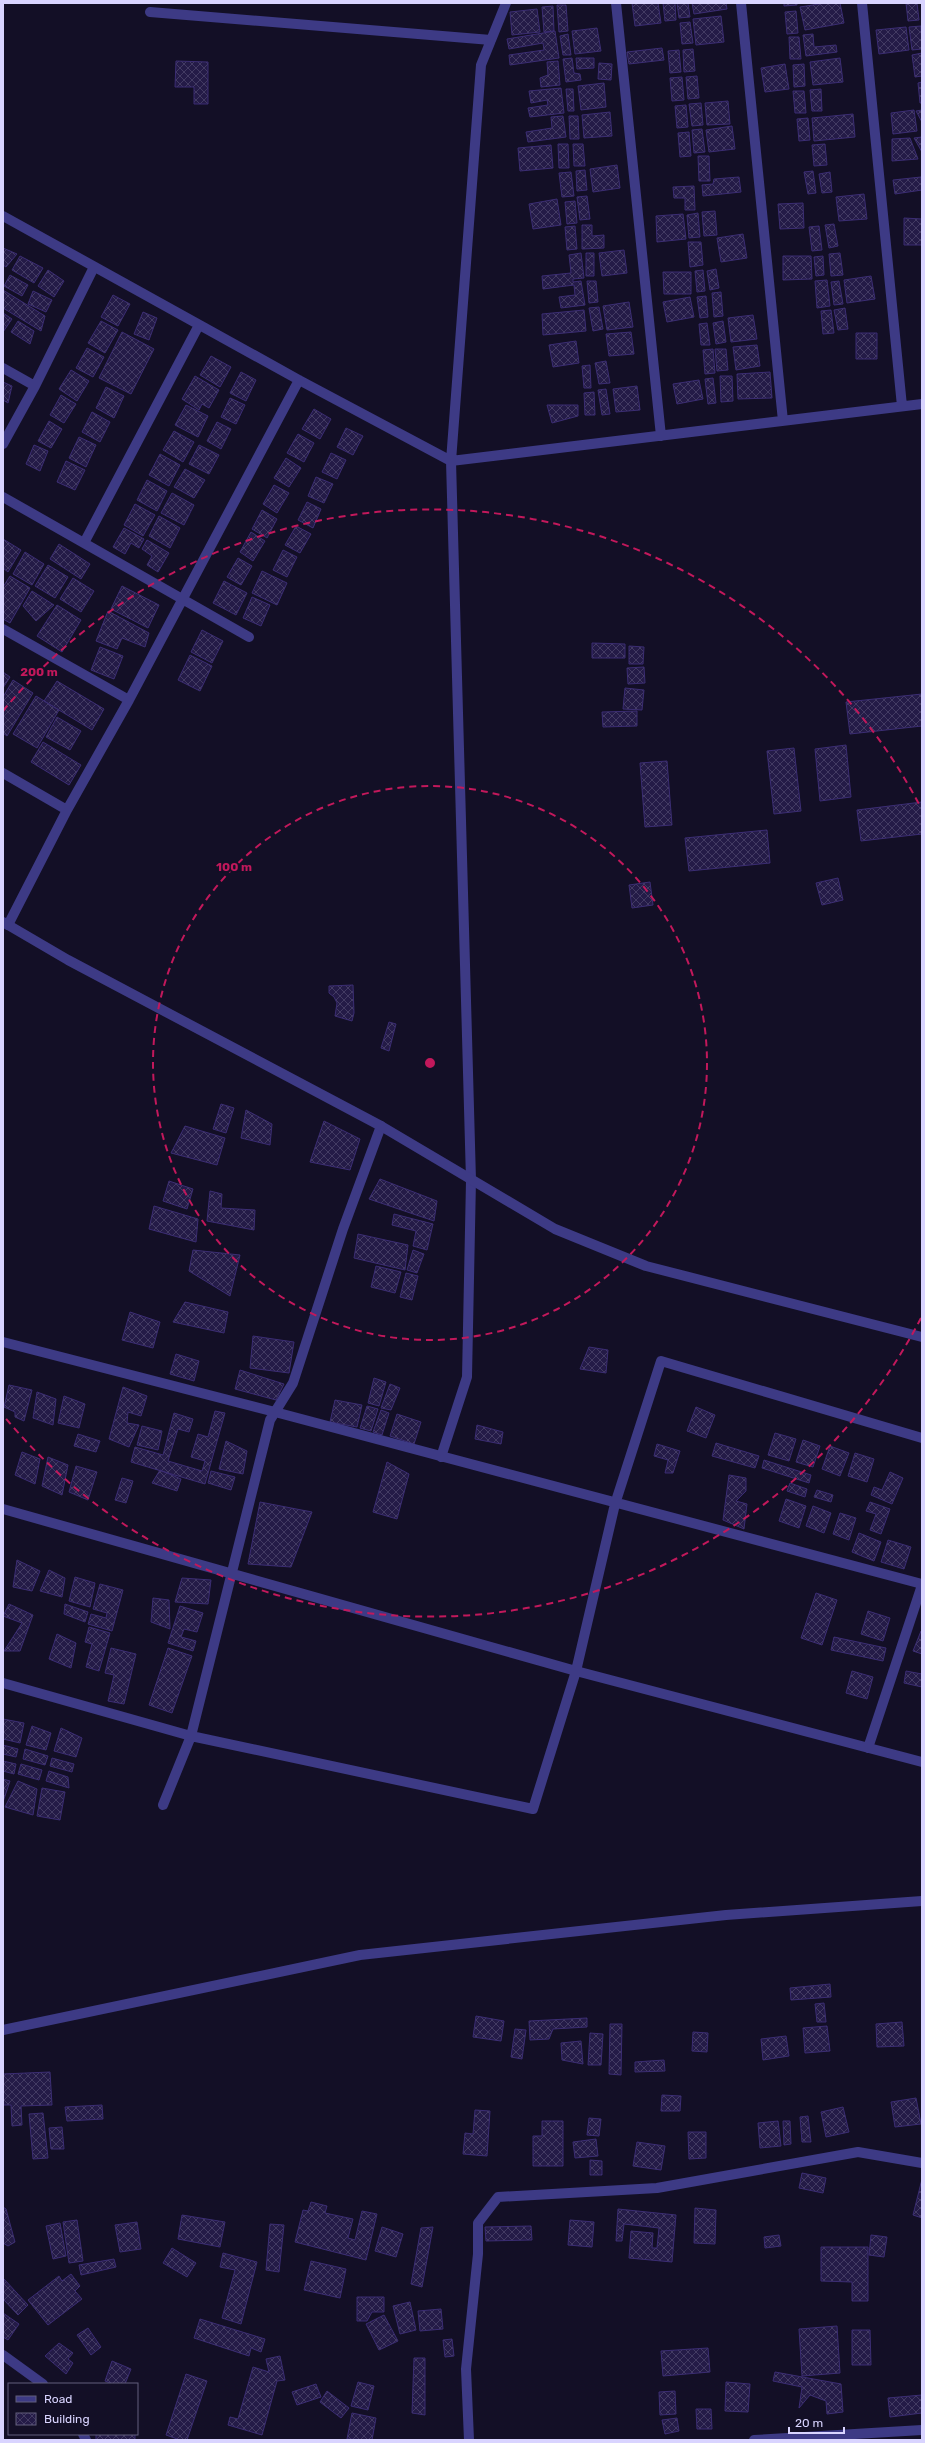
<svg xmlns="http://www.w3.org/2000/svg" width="925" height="2443" font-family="Rubik,sans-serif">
	<defs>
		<pattern id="building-cross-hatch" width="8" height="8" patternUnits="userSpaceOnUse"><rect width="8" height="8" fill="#241b47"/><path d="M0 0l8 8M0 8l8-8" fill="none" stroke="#433b63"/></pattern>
	</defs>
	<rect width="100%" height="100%" fill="#130f26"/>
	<!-- building -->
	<path fill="url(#building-cross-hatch)" stroke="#3b2d73" d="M632 3H658L661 23 635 26Z
		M663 3H675L676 20 665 21Z
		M677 3H688L690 17 679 18Z
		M692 3H726L727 9 694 14Z
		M784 3H797V5L784 6Z
		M825 3H840L844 23 805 30 800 7Z
		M906 3H917L919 20 908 21Z
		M557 5H566L568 31 559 32Z
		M553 6 554 31 544 32 542 7Z
		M537 9 540 32 512 35 510 12Z
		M796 11 798 33 787 34 785 12Z
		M721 16 724 42 696 45 693 19Z
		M690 22 693 43 682 44 680 23Z
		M921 26 922 49 912 50 909 27Z
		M906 27 909 50 879 54 876 30Z
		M597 28 601 51 575 54 572 31Z
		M555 31 559 58 510 65 509 55 544 50 543 43 509 49 507 39Z
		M568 34 571 55H563L560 36Z
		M813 34 814 47 836 45 837 52 806 56 803 35Z
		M789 37H799L801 59H790Z
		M662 48 664 60 629 64 627 52Z
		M693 49 695 71 684 72 683 50Z
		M679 50 681 72 670 73 668 51Z
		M922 53V76L915 77 912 55Z
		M572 58 574 73 580 74 581 80 566 82 563 59Z
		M576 58H594V68L577 69Z
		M840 58 843 82 813 85 810 62Z
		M176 61 208 62V104H194V87H175Z
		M558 61 560 85 541 87 540 78 548 75 547 62Z
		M599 63 612 64 611 80 598 79Z
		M785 64 789 89 765 92 761 68Z
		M804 64 805 86 794 87 793 65Z
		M697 76 699 98 688 99 686 77Z
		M682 77 684 100 672 101 670 78Z
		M922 82V103H920L918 83Z
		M604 83 606 107 581 110 578 86Z
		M561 88 564 113 530 117 528 108 548 105 547 100 531 103 529 91Z
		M566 89H573L574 111H568Z
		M821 89 822 111H812L810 90Z
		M793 91H804L806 113H795Z
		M728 101 730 124 707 125 705 103Z
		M701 103 703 125 692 126 689 104Z
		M686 105 688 127 677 128 675 106Z
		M914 110 917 131 893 134 891 113Z
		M922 110V122L916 111Z
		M610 112 612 136 584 138 582 115Z
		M853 114 855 137 814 141 812 118Z
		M563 116 566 137 528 142 526 132 552 128 551 117Z
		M569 116H578L579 139H570Z
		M808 118 810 140 799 141 797 119Z
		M732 126 735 149 709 152 706 130Z
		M702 129 705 152 694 153 692 130Z
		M689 132 691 156 680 157 678 133Z
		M922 137V152L914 138Z
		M910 138 918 159 892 161V139Z
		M558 144H568L569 168H559Z
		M573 144H583L585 166H574Z
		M825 144 827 165 814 166 812 145Z
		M551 145 553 168 520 171 518 148Z
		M698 156H709L710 181H699Z
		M617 165 620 188 593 192 590 169Z
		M585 170 587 190 577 191 576 171Z
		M813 171 816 193 808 194 804 172Z
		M571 172 574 196 562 197 559 173Z
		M830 172 832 192 822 193 819 174Z
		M739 177 741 192 703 196 702 185 713 184 714 179Z
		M921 177 922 190 895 194 893 180Z
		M694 186 695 210H685V198H674L673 187Z
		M864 194 867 219 839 221 836 197Z
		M587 196 590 219 580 220 577 197Z
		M557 199 561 225 533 229 529 204Z
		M575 201 577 223 567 224 565 202Z
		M803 203 804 228 780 229 778 204Z
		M715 211 717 235 704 236 702 212Z
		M698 213 700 237 689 238 687 215Z
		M683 214 686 239 657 242 656 216Z
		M904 218 922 219V245H904Z
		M834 224 838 246 829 248 825 225Z
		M582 225H592V236L604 235V248L582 249Z
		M575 226 577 249 567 250 565 227Z
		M819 226 822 250 812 251 809 227Z
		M743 234 747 258 721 262 717 238Z
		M688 242H701L703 265 690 267Z
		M3 248 17 254 6 267 3 265Z
		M624 250 627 273 602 276 599 253Z
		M581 253 584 278 573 279V282L581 281 585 305 561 308 559 297 575 295 574 285 543 289 542 276 571 273 569 255Z
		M586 253H594V276H586Z
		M840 253 843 275 831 276 829 254Z
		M20 256 43 268 34 283 12 270Z
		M783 256H811L812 279 783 280Z
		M823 256 824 275 816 276 814 257Z
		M716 269 719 288 710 290 707 271Z
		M48 270 64 281 54 297 38 286Z
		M703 270 705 291 697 292 695 271Z
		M663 272H691V294H664Z
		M10 275 28 285 22 296 4 286Z
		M871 276 875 299 847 303 844 280Z
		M827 280 830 306 817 308 815 281Z
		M587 281H596L598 302 589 303Z
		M839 281 843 304 834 305 831 282Z
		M3 290 45 316 41 331 3 308Z
		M33 291 52 300 46 312 28 304Z
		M721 292 723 316 714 317 712 293Z
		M113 295 130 304 118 326 101 317Z
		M706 296 708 317 700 318 697 297Z
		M690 297 694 317 667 322 663 302Z
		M629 302 633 327 607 330 603 306Z
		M599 307 603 329 593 331 589 308Z
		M845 308 848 329 838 330 834 310Z
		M584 310 586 331 543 335 542 314Z
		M831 310 834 333 823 334 821 311Z
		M143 312 157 318 149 340 134 334Z
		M3 313 12 319 3 332Z
		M753 315 757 339 731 342 728 318Z
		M18 321 34 331 30 344 11 332Z
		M101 321 118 330 105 353 88 343Z
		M723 321 726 342 716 344 713 323Z
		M707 323 710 345H701L699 324Z
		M122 332 154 349 131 394 99 378Z
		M631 332 634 354 609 356 606 334Z
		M856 333H877V359H856Z
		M576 341 579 363 553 367 549 345Z
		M757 345 760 366 736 370 733 347Z
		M87 348 104 357 93 377 76 368Z
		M713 349 715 373 705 374 703 350Z
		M715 349H726L728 370 717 371Z
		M211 356 231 367 220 387 200 375Z
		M606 361 610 383 599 384 595 363Z
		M590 365 591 388H584L582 366Z
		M71 370 89 381 77 401 59 389Z
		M241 372 256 380 246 401 230 393Z
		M770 372 772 398 738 399 737 374Z
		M195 376 219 390 209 408 202 404 199 410 182 399Z
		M720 376H732L733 401 721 402Z
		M713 378 716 403 708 404 705 379Z
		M699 380 703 399 677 404 673 384Z
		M3 382 12 386 8 403 3 400Z
		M637 386 640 410 616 412 613 389Z
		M106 387 124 396 114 418 96 408Z
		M606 389 610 414 602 415 598 390Z
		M594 392 595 415H585L584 393Z
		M61 395 76 404 64 423 50 415Z
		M230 398 245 405 236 424 221 417Z
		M186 405 208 416 198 437 175 425Z
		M547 405H578V416L552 423Z
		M314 409 331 419 320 439 302 429Z
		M92 412 110 422 100 442 82 432Z
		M49 421 62 429 51 448 38 441Z
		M217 422 231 429 221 449 207 441Z
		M346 428 363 436 353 455 337 447Z
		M174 431 194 442 183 462 163 450Z
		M298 434 314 443 304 462 287 453Z
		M79 437 96 445 86 467 69 458Z
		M34 445 48 451 40 471 26 464Z
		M199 445 219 455 209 474 189 464Z
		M331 453 346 460 337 479 322 472Z
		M160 454 180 465 169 486 149 475Z
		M286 458 301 468 289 487 274 478Z
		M66 461 85 470 75 490 57 482Z
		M185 469 205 480 194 498 174 487Z
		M316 477 333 484 324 503 308 496Z
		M147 480 167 491 157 511 137 500Z
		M274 485 289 493 277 513 263 504Z
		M172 493 194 505 184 525 161 513Z
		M307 502 321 509 313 528 298 520Z
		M135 504 155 515 143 536 124 525Z
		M262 510 277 519 267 538 252 529Z
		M159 516 180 528 170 548 149 536Z
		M296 526 311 534 300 553 285 545Z
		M124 528 144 539 139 548 131 543 125 554 113 547Z
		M251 532 265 541 253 561 240 552Z
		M3 539 21 550 8 572 3 568Z
		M147 540 169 553 158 572 147 565 152 556 142 549Z
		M59 544 90 564 81 579 50 559Z
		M283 550 297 557 287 577 273 570Z
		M25 552 44 564 32 585 13 574Z
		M238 558 252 566 241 585 227 577Z
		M48 565 68 577 55 598 35 586Z
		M262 571 287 583 277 605 252 593Z
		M10 576 30 588 10 623 3 619V587Z
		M73 578 94 591 81 612 60 599Z
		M224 581 247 593 236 615 213 603Z
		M122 586 159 605 148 628 111 609Z
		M32 591 54 605 36 621 23 606Z
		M252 597 270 605 261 626 243 618Z
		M57 605 81 620 62 652 37 636Z
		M108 611 149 633 145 647 122 638 117 649 96 641Z
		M202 630 223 641 212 663 191 652Z
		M592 643 625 644V658H592Z
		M629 646 644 647 643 664H629Z
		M100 647 123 656 114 679 91 670Z
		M190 655 212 666 200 691 178 680Z
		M644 667 645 683 628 684 627 668Z
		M3 672 10 677 3 688Z
		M13 680 33 693 7 736 3 733V697Z
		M57 681 104 709 92 730 44 701Z
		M625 688 644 690 642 710 623 709Z
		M922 694V726L850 734 846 702Z
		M36 696 59 710 37 748 13 734Z
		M637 711V726L603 727 602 712Z
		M57 717 81 731 70 750 46 737Z
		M43 742 81 765 69 785 31 762Z
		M846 745 851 797 820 801 815 749Z
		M794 748 801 811 774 814 767 751Z
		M667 761 672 825 645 827 640 763Z
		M922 802V834L861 841 857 810Z
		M767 830 770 863 689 871 685 838Z
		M838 878 843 900 822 905 816 883Z
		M650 882 653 905 632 908 629 885Z
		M353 985 354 1013 352 1021 335 1016 337 1003 334 997 329 993V986Z
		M389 1022 396 1024 389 1051 381 1048Z
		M221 1104 234 1108 226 1133 213 1129Z
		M246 1110 272 1124 270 1145 241 1138Z
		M324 1121 360 1139 350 1170 310 1162Z
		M185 1126 225 1138 217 1165 171 1153Z
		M380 1179 437 1201 434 1221 369 1199Z
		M169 1181 193 1189 187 1209 163 1201Z
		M210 1191 222 1194 221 1208 255 1210 254 1230 207 1221Z
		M154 1206 198 1219 196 1242 149 1229Z
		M394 1214 433 1224 427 1250 413 1246 416 1231 392 1225Z
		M358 1234 408 1245 405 1270 354 1258Z
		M193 1250 240 1255 230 1296 189 1271Z
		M413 1250 424 1254 417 1273 407 1270Z
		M376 1266 401 1272 395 1293 371 1287Z
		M406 1273 418 1276 412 1300 400 1297Z
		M185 1302 228 1312 224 1333 173 1322Z
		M130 1312 160 1322 153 1348 122 1340Z
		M253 1336 294 1342 289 1373 250 1368Z
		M589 1347 608 1350 606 1373 580 1369Z
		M176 1354 199 1361 194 1381 170 1374Z
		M240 1370 284 1384 276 1400 235 1389Z
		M374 1378 386 1382 379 1406 368 1403Z
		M390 1384 400 1388 391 1410 381 1408Z
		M9 1385 32 1390 24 1421 15 1417V1412L4 1407Z
		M123 1387 147 1396 141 1416 128 1412 127 1423 139 1425 129 1447 109 1439Z
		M37 1392 56 1399 53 1425 33 1418Z
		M64 1396 85 1404 79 1428 58 1423Z
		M335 1400 362 1405 357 1427 330 1422Z
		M367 1406 378 1409 371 1431 360 1428Z
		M696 1407 715 1415 706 1438 687 1431Z
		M381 1410 389 1413 382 1435 373 1432Z
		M215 1411 225 1413 205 1484 131 1462 135 1447 163 1455 174 1413 193 1419 189 1432 178 1429 168 1461 202 1471 205 1461 191 1457 198 1434 208 1437Z
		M397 1414 421 1422 414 1444 390 1436Z
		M477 1425 503 1432 501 1444 475 1439Z
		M142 1426 162 1431 158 1450 137 1445Z
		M775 1433 796 1439 789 1461 768 1455Z
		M78 1434 100 1441 96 1452 74 1446Z
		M803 1440 820 1446 813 1467 796 1462Z
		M226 1441 247 1451 243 1474 219 1469Z
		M716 1443 759 1456 755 1468 712 1456Z
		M657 1444 680 1451 673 1473H665L668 1460 654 1456Z
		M830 1446 849 1453 840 1476 822 1469Z
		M22 1452 40 1459 35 1484 15 1475Z
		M855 1453 874 1459 867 1482 848 1476Z
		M48 1457 68 1465 62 1495 42 1486Z
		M764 1460 811 1475 809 1483 762 1468Z
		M387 1462 409 1474 397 1519 373 1512Z
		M76 1466 97 1472 88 1500 69 1492Z
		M160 1470 181 1479 177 1491 152 1483Z
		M211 1471 235 1477 231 1490 208 1483Z
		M890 1472 903 1478 892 1504 871 1495 874 1487 882 1490Z
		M729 1475 746 1478V1491L736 1501 747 1504 744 1529 723 1520Z
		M122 1478 133 1481 126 1503 115 1500Z
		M790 1483 807 1489 805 1497 787 1491Z
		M817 1490 833 1495 831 1502 814 1497Z
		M786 1499 806 1506 799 1528 779 1521Z
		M260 1502 312 1512 291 1567 248 1564Z
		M870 1502 890 1509 881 1534 870 1530 876 1514 866 1511Z
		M813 1506 831 1513 824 1533 806 1526Z
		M840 1513 856 1518 849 1540 833 1534Z
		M859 1533 881 1542 874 1561 852 1552Z
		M888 1540 911 1547 904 1569 881 1562Z
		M17 1560 40 1571 32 1591 13 1587Z
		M49 1570 65 1578 62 1597 40 1591Z
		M75 1577 95 1583 90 1607 69 1601Z
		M182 1578 211 1580 208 1604 175 1602Z
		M100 1584 123 1590 112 1631 88 1624 91 1614 106 1618 107 1613 93 1609Z
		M816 1593 837 1600 822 1645 801 1638Z
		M153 1598 169 1600 170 1629 151 1622Z
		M9 1604 33 1615 20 1651H4L22 1623 3 1616Z
		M65 1604 88 1612 85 1622 64 1614Z
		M180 1606 203 1613 197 1632 184 1629 181 1637 196 1641 193 1651 168 1643Z
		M868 1611 890 1618 883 1641 861 1634Z
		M89 1627 110 1633 99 1671 86 1667 92 1644 85 1642Z
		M921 1631 922 1632V1654L913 1651Z
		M57 1634 76 1643 71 1668 49 1659Z
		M834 1637 886 1648 883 1661 831 1650Z
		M111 1648 136 1654 124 1704 108 1701 114 1675 105 1673Z
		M168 1648 192 1656 172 1713 149 1705Z
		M852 1671 873 1677 867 1699 846 1693Z
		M906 1671 922 1674V1687L904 1683Z
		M3 1719 24 1723 20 1743 3 1739Z
		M32 1726 51 1733 46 1750 26 1745Z
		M61 1728 82 1738 76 1757 54 1751Z
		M3 1745 18 1749 16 1757 3 1754Z
		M25 1749 48 1756 45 1765 23 1759Z
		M52 1758 74 1764 72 1772 50 1766Z
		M3 1761 16 1764 14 1774 3 1771Z
		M21 1764 42 1770 39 1780 18 1774Z
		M49 1771 68 1777 69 1788 46 1781Z
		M3 1779 10 1781 3 1802Z
		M18 1781 37 1789 33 1815 5 1807Z
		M42 1788 65 1792 60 1820 37 1816Z
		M830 1984 831 1997 791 2000 790 1988Z
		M824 2003 826 2022H817L815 2004Z
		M476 2016 504 2021 501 2041 473 2037Z
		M587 2018V2027L553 2029 549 2039 530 2040 529 2021Z
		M902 2022 904 2046 877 2047 876 2024Z
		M610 2024H622L621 2075 609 2074Z
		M827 2026 830 2051 805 2053 803 2028Z
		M515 2029 526 2030 522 2059 511 2057Z
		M693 2032 708 2033 707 2052 692 2051Z
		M590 2033 603 2034 601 2065H588Z
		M786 2036 789 2056 763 2060 761 2039Z
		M581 2041 583 2064 562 2060 561 2043Z
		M664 2060 665 2071 635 2072V2062Z
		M50 2072 52 2105 21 2106 22 2125 12 2126 11 2105H3V2074Z
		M662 2095 681 2096 680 2111H661Z
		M916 2098 921 2124 895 2127 891 2102Z
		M102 2105 103 2119 67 2121 65 2107Z
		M843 2107 849 2132 826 2137 821 2112Z
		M475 2110 490 2111 487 2156 463 2154 465 2133 473 2134Z
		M43 2113 48 2158 33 2159 29 2114Z
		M808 2116 811 2142H802L800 2117Z
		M589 2118 601 2119 599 2136 587 2135Z
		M542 2121H563V2166H533V2136H542Z
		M778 2121 781 2146 760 2148 758 2123Z
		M783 2121H790L791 2144 784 2145Z
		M62 2127 64 2149H51L49 2128Z
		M688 2132H706V2158L689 2159Z
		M596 2139 598 2156 575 2158 573 2142Z
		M637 2142 665 2146 661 2170 633 2166Z
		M590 2160 602 2161V2175H590Z
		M802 2173 826 2178 823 2193 799 2188Z
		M922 2179V2218L913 2215Z
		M311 2202 327 2206 325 2213 353 2219 348 2238 355 2240 362 2211 377 2214 366 2260 295 2242 303 2210 308 2211Z
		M3 2207 6 2209 15 2242 8 2246 3 2243Z
		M695 2208 716 2210 715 2244 694 2243Z
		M618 2209 676 2215 672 2262 629 2258 631 2231 653 2233 652 2248H657L659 2228 624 2224 622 2241H616Z
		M182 2215 225 2222 220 2247 178 2239Z
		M77 2220 83 2261 69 2263 63 2222Z
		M570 2220 594 2222 592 2247 568 2245Z
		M137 2222 141 2249 120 2252 115 2225Z
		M60 2223 66 2256 53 2259 46 2226Z
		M270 2224 284 2225 279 2272 266 2270Z
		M531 2226 532 2240 486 2241 485 2227Z
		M382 2227 403 2234 396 2257 375 2251Z
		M433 2227 422 2287 411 2284 421 2228Z
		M779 2235 781 2246 765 2248 764 2237Z
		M871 2235 887 2237 884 2257 869 2255Z
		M821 2247H868V2301H852V2282L821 2281Z
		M172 2248 196 2263 187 2277 163 2263Z
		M223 2253 257 2262 241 2324 222 2318 235 2270 220 2267Z
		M114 2259 116 2267 81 2275 79 2265Z
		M311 2261 346 2269 340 2298 304 2290Z
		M71 2274 80 2286 75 2291 82 2299 48 2325 28 2300 59 2276 62 2281Z
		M4 2279 28 2305 18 2315 3 2299Z
		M357 2297H384V2312H372L367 2321H357Z
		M410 2302 416 2330 400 2334 393 2306Z
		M441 2309 443 2329 420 2331 418 2311Z
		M3 2313 19 2324 8 2340 3 2337Z
		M384 2315 398 2341 379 2350 366 2324Z
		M200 2319 265 2339 261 2352 251 2348 249 2356 194 2338Z
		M837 2326 840 2373 802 2376 799 2329Z
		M88 2328 101 2347 91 2355 77 2335Z
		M852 2330H870L871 2365H852Z
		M452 2339 454 2356 445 2357 443 2340Z
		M59 2343 73 2353 68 2359 73 2363 66 2374 45 2356Z
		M708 2348 710 2372 663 2376 661 2351Z
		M280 2356 285 2380 277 2381 262 2435 228 2425 230 2417 238 2419 253 2367 269 2372 266 2359Z
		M414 2358H425V2415L412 2413Z
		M112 2361 131 2369 125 2384H113L105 2381Z
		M775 2372 841 2384 843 2412 827 2414 826 2401 810 2395 799 2408 802 2387 773 2381Z
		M186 2374 207 2381 187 2440H180L166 2435Z
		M358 2382 374 2386 368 2410 351 2406Z
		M726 2382 750 2384 748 2412 725 2411Z
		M316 2384 321 2397 297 2405 292 2392Z
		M327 2391 349 2408 341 2418 320 2402Z
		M675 2391 676 2414 660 2415 659 2392Z
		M922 2395V2413L890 2417 888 2398Z
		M696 2409H711L712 2429H697Z
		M352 2413 376 2418 372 2440 347 2439Z
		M677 2418 679 2431 665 2434 662 2420Z
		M96 2434H135V2440H96Z"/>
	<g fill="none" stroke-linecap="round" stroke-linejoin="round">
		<!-- minor -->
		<path stroke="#3d3a85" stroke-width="10" d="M616 3 661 436
			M741 3 783 421
			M862 3 902 406
			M150 12 491 40
			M3 216 299 380 451 461 922 404
			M3 368 35 386
			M3 444 35 386 94 267
			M3 497 249 637
			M84 543 199 325
			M3 629 129 700
			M3 773 67 810
			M8 925 67 810 129 700 299 380
			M3 1342 275 1412 922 1584
			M441 1457 467 1377 471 1180 451 461 481 65 506 3
			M3 1509 576 1671 922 1762
			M3 1683 191 1736 533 1809 576 1671 615 1504 661 1361 922 1438
			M868 1748 922 1585
			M163 1805 191 1736 270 1420 293 1383 343 1229 381 1126
			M3 2030 360 1955 726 1915 922 1901
			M3 2355 43 2384
			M83 2434 86 2440
			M469 2440 466 2369 478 2254V2223L498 2197 657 2188 858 2152 922 2163"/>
		<!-- tertiary -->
		<path stroke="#3d3a85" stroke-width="10" d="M3 922 68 960 381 1126 555 1229 646 1266 922 1337
			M754 2440 922 2430"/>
	</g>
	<!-- distance rings -->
	<g fill="none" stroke="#c2185b" stroke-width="2" stroke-dasharray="7 5">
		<circle cx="430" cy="1063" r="277"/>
		<path d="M921 1318A553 553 0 0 1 3 1415M3 711A553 553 0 0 1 921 808"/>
	</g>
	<circle cx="430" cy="1063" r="6" fill="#c2185b" stroke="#130f26" stroke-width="2"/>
	<g font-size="12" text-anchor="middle" font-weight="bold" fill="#c2185b" stroke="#130f26" stroke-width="4" stroke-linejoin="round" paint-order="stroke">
		<text x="39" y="676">200 m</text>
		<text x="234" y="871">100 m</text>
	</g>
	<!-- border -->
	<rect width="925" height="2443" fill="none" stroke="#d9d4ff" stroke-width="8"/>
	<!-- legend -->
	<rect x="8" y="2383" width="130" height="52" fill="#130f26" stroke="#625e7d"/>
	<rect x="16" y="2396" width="20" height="6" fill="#3d3a85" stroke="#625e7d"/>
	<text x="44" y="2403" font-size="12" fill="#d9d4ff">Road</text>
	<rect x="16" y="2413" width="20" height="12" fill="url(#building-cross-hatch)" stroke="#625e7d"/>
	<text x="44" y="2423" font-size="12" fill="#d9d4ff">Building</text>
	<!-- scale -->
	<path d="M789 2427v6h55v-6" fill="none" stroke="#d9d4ff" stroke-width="2"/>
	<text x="795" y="2427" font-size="12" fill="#d9d4ff" stroke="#130f26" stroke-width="3" paint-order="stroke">20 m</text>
</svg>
